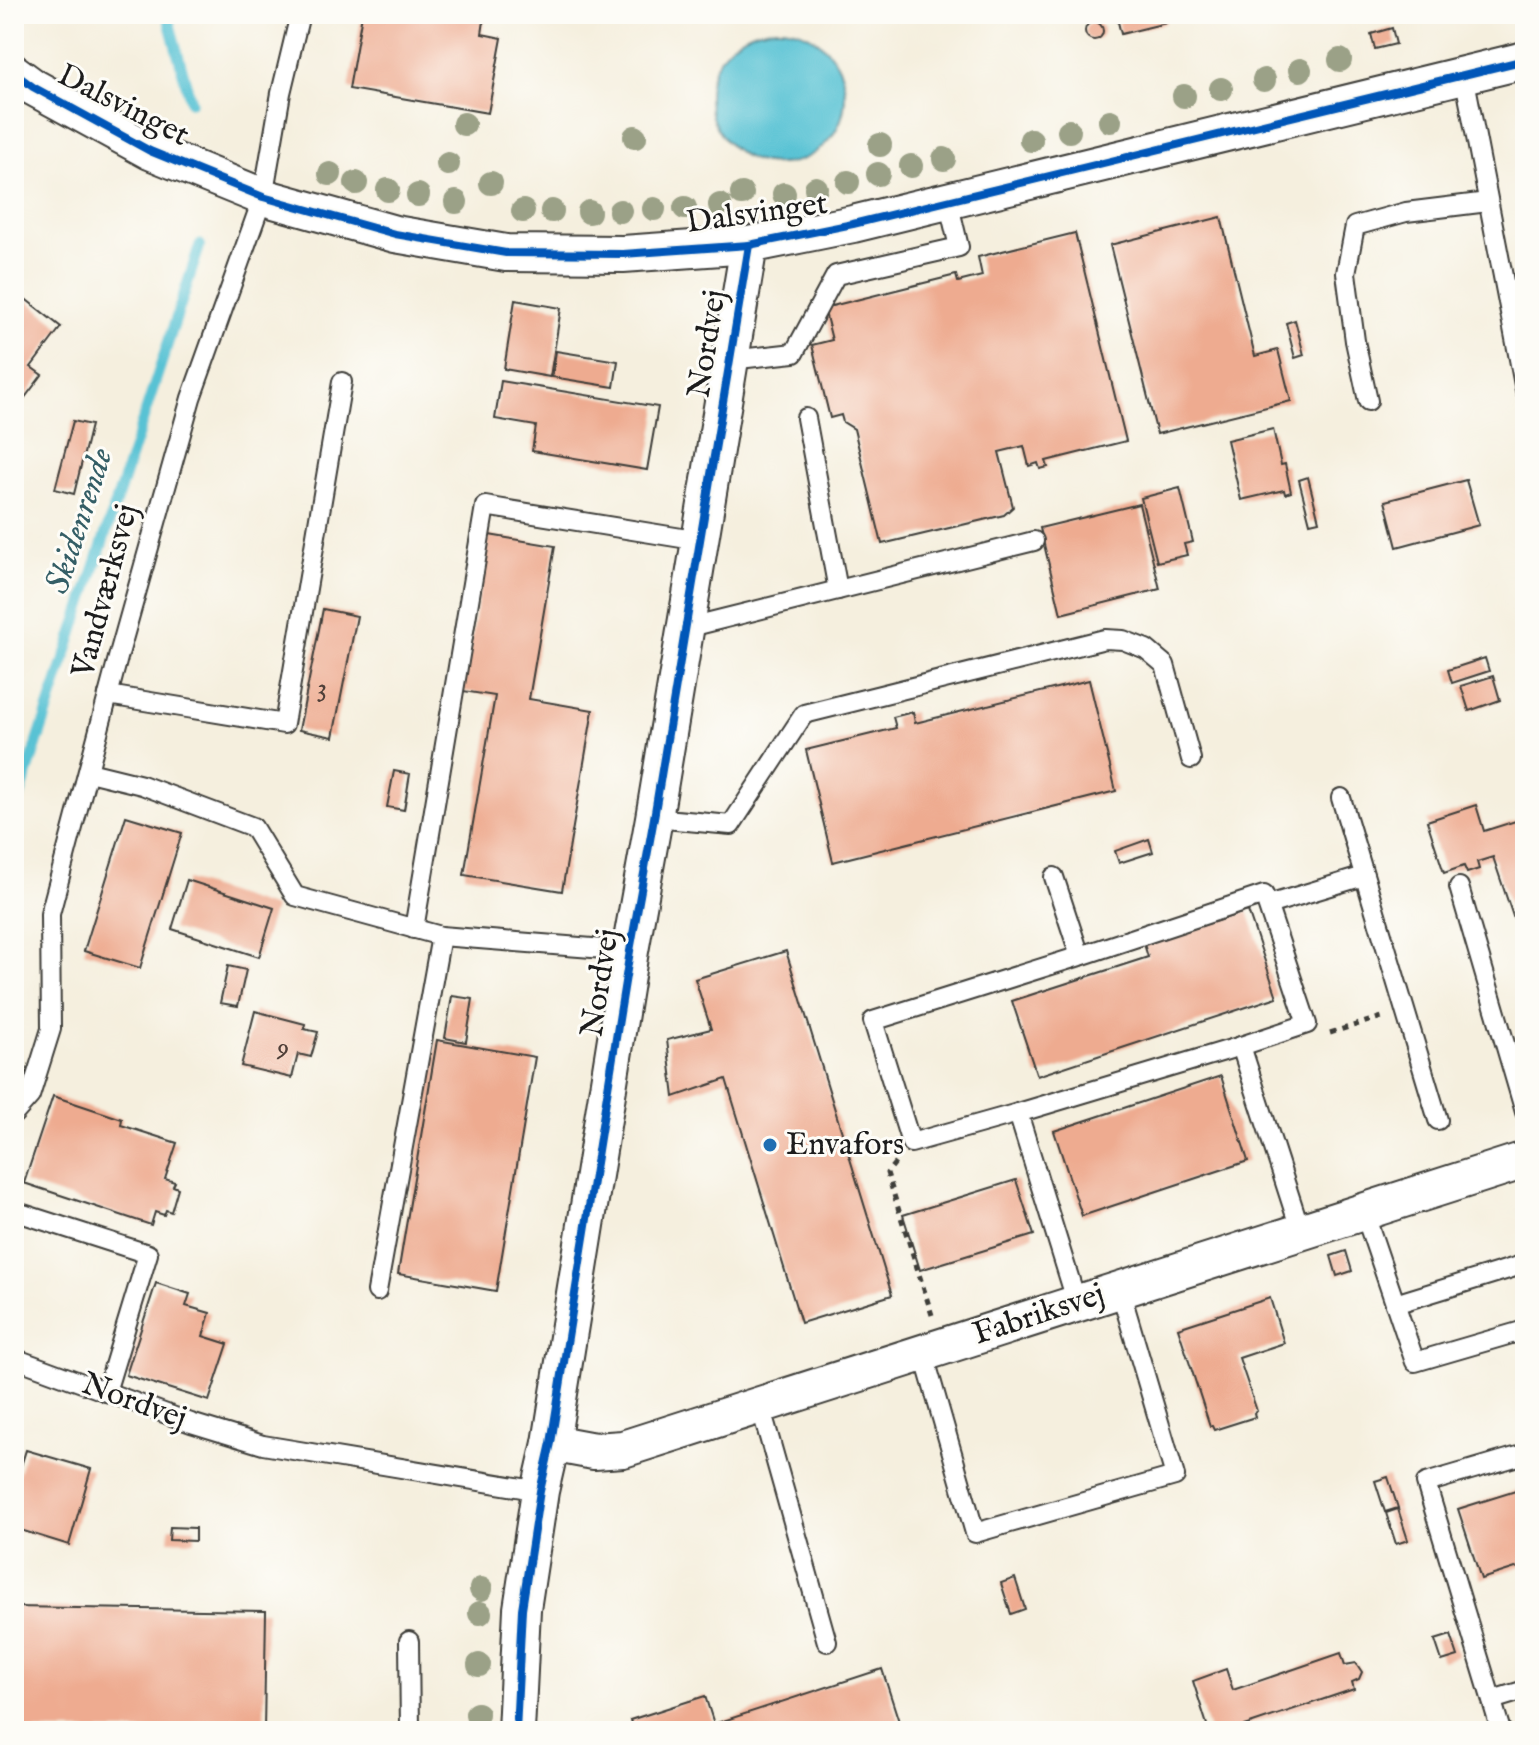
<svg xmlns="http://www.w3.org/2000/svg" width="1539" height="1745" viewBox="0 0 1539 1745" font-family="'IM FELL English',serif">
<style>
.water{fill:#58c2d4;stroke:#3a6f78;stroke-width:2}
.lines{fill:none;stroke-linecap:round;stroke-linejoin:round}
.stream{stroke:#58c2d4;stroke-width:11}
.building{fill:#eeab90}
.service-casing{stroke:#3d3c39;stroke-width:22}
.minor-casing{stroke:#3d3c39;stroke-width:40}
.path{stroke:#3d3c39;stroke-width:5;stroke-dasharray:6 6;stroke-linecap:butt}
.service{stroke:#fff;stroke-width:18}
.minor{stroke:#fff;stroke-width:36}
.cycleway-casing{stroke:#fdfcf7;stroke-width:13}
.cycleway{stroke:#0057b8;stroke-width:8}
.tree{fill:#9ba187}
.poi-dot{fill:#1f6fb2;stroke:#fdfcf7;stroke-width:3}
.labels{text-anchor:middle;dominant-baseline:central;stroke-width:6;stroke-linejoin:round;paint-order:stroke}
.number-label{font-size:28px;fill:#504039}
.street-label{font-size:32px;fill:#1c1c1c;stroke:#fdfcf7}
.poi-label{font-size:32px;fill:#1c1c1c;stroke:#fdfcf7;text-anchor:start}
.water-label{font-size:34px;font-style:italic;fill:#345e66;stroke:#fdfcf7}
</style>
<rect width="100%" height="100%" fill="#fdfcf7"/>
<filter id="ink" filterUnits="userSpaceOnUse"><feTurbulence type="fractalNoise" baseFrequency=".0125" numOctaves="2"/><feDisplacementMap in="SourceGraphic" scale="16" xChannelSelector="R" yChannelSelector="G"/><feConvolveMatrix kernelMatrix="1 2 1 2 8 2 1 2 1" color-interpolation-filters="sRGB"/></filter>
<filter id="wash" filterUnits="userSpaceOnUse"><feTurbulence type="fractalNoise" baseFrequency=".006" numOctaves="4" result="noise"/><feDisplacementMap in="SourceGraphic" scale="32" xChannelSelector="R" yChannelSelector="G"/><feGaussianBlur stdDeviation="1.8" result="paint"/><feColorMatrix in="noise" values="0 0 0 0 0 0 0 0 0 0 0 0 0 0 0 0 0 1.4 0 .05"/><feComposite in="paint" operator="in"/></filter>
<g filter="url(#wash)">
<rect width="100%" height="100%" fill="#f5efde"/>
<circle class="water" cx="777" cy="96" r="68"/>
<g class="lines">
<g class="stream">
<path d="M 167,14 L 191,102"/>
<path d="M 14,814 L 200,245"/>
</g>
</g>
<g id="blocks">
<g class="building">
<path d="M 362,14 L 373,16 L 374,14 L 485,14 L 482,34 L 502,38 L 488,113 L 349,89 Z"/>
<path d="M 1116,14 L 1164,14 L 1166,23 L 1121,34 Z"/>
<circle cx="1094" cy="31" r="9"/>
<path d="M 1392,28 L 1396,44 L 1375,49 L 1371,34 Z"/>
<path d="M 1221,217 L 1255,356 L 1278,350 L 1291,401 L 1157,434 L 1110,245 Z"/>
<path d="M 1075,233 L 1126,441 L 1046,461 L 1048,467 L 1040,469 L 1038,463 L 1029,466 L 1024,446 L 999,452 L 1013,507 L 1004,515 L 882,544 L 854,429 L 843,422 L 841,415 L 830,418 L 812,345 L 832,340 L 824,308 L 956,275 L 958,282 L 982,276 L 978,257 Z"/>
<path d="M 14,290 L 61,327 L 31,367 L 42,375 L 14,412 Z"/>
<path d="M 515,300 L 561,308 L 550,377 L 504,369 Z"/>
<path d="M 1295,320 L 1304,355 L 1295,358 L 1286,323 Z"/>
<path d="M 556,351 L 618,361 L 614,387 L 552,377 Z"/>
<path d="M 501,381 L 658,407 L 647,470 L 532,451 L 536,426 L 495,419 Z"/>
<path d="M 73,421 L 91,425 L 74,494 L 55,489 Z"/>
<path d="M 1273,429 L 1281,465 L 1285,464 L 1291,492 L 1285,494 L 1284,490 L 1241,500 L 1227,440 Z"/>
<path d="M 1308,477 L 1319,521 L 1310,523 L 1299,480 Z"/>
<path d="M 1466,480 L 1479,525 L 1397,547 L 1385,501 Z"/>
<path d="M 1180,488 L 1193,542 L 1184,544 L 1187,555 L 1157,562 L 1141,498 Z"/>
<path d="M 1139,504 L 1160,589 L 1061,614 L 1040,528 Z"/>
<path d="M 489,535 L 555,546 L 529,699 L 593,710 L 562,891 L 464,875 L 495,696 L 463,691 Z"/>
<path d="M 323,609 L 357,616 L 333,737 L 299,730 Z"/>
<path d="M 1485,658 L 1489,671 L 1452,683 L 1448,670 Z"/>
<path d="M 1493,676 L 1500,700 L 1469,711 L 1461,686 Z"/>
<path d="M 1089,680 L 1116,791 L 833,862 L 806,750 L 896,728 L 893,717 L 913,712 L 915,723 Z"/>
<path d="M 394,771 L 410,774 L 404,810 L 387,807 Z"/>
<path d="M 1476,805 L 1484,831 L 1525,818 L 1525,952 L 1493,857 L 1477,862 L 1479,869 L 1467,873 L 1464,866 L 1444,873 L 1427,821 Z"/>
<path d="M 126,816 L 182,833 L 140,968 L 84,951 Z"/>
<path d="M 1149,839 L 1153,852 L 1119,863 L 1115,851 Z"/>
<path d="M 187,880 L 274,908 L 259,957 L 172,929 Z"/>
<path d="M 1248,911 L 1277,997 L 1037,1076 L 1012,1001 L 1148,957 L 1144,944 Z"/>
<path d="M 786,951 L 892,1295 L 801,1323 L 726,1079 L 674,1097 L 667,1040 L 711,1029 L 695,979 Z"/>
<path d="M 228,966 L 246,970 L 238,1006 L 220,1003 Z"/>
<path d="M 452,996 L 473,999 L 466,1042 L 445,1038 Z"/>
<path d="M 255,1011 L 305,1024 L 304,1029 L 318,1032 L 311,1057 L 298,1054 L 292,1078 L 241,1066 Z"/>
<path d="M 437,1040 L 535,1057 L 496,1291 L 398,1274 Z"/>
<path d="M 1221,1076 L 1248,1161 L 1082,1216 L 1054,1131 Z"/>
<path d="M 53,1096 L 122,1119 L 121,1125 L 177,1143 L 165,1179 L 175,1182 L 173,1186 L 178,1188 L 171,1212 L 166,1210 L 164,1215 L 155,1212 L 151,1225 L 24,1183 Z"/>
<path d="M 1016,1180 L 1034,1235 L 920,1270 L 903,1215 Z"/>
<path d="M 1346,1251 L 1352,1271 L 1337,1276 L 1331,1256 Z"/>
<path d="M 156,1283 L 190,1294 L 186,1306 L 210,1313 L 203,1336 L 228,1344 L 209,1401 L 126,1375 Z"/>
<path d="M 1270,1298 L 1284,1343 L 1239,1358 L 1257,1411 L 1254,1413 L 1255,1417 L 1214,1430 L 1212,1426 L 1210,1426 L 1178,1328 Z"/>
<path d="M 26,1450 L 91,1469 L 69,1545 L 14,1528 L 14,1488 Z"/>
<path d="M 1388,1477 L 1398,1508 L 1385,1512 L 1375,1481 Z"/>
<path d="M 1525,1488 L 1525,1565 L 1481,1579 L 1458,1509 Z"/>
<path d="M 1398,1509 L 1408,1540 L 1396,1544 L 1386,1513 Z"/>
<path d="M 170,1527 L 195,1528 L 195,1541 L 169,1540 Z"/>
<path d="M 1015,1578 L 1025,1609 L 1011,1614 L 1001,1583 Z"/>
<path d="M 14,1607 L 266,1611 L 264,1731 L 14,1731 Z"/>
<path d="M 1451,1635 L 1458,1656 L 1442,1661 L 1435,1640 Z"/>
<path d="M 1341,1653 L 1345,1665 L 1356,1663 L 1362,1672 L 1359,1679 L 1352,1682 L 1354,1689 L 1244,1726 L 1245,1731 L 1209,1731 L 1193,1681 L 1226,1669 L 1233,1690 Z"/>
<path d="M 882,1669 L 902,1731 L 634,1731 L 630,1720 L 705,1696 L 714,1724 Z"/>
</g>
</g>
</g>
<g filter="url(#ink)">
<use href="#blocks" fill-opacity="0" stroke="#3d3c39" stroke-width="2"/>
<g class="lines">
<g class="service-casing">
<g id="service">
<path d="M 1464,75 L 1525,390"/>
<path d="M 730,360 L 794,353 L 836,275 L 959,247 L 948,201"/>
<path d="M 1368,401 L 1355,341 L 1346,273 L 1355,226 L 1406,212 L 1488,202"/>
<path d="M 806,418 L 838,590"/>
<path d="M 686,628 L 1034,541"/>
<path d="M 108,695 L 284,724 L 342,382"/>
<path d="M 89,772 L 142,785 L 253,827 L 295,896 L 441,936 L 630,951"/>
<path d="M 1341,798 L 1438,1120"/>
<path d="M 654,818 L 731,825 L 804,714 L 1105,639 L 1123,640 L 1146,649 L 1165,665 L 1191,759"/>
<path d="M 1459,887 L 1525,1112"/>
<path d="M 1268,905 L 1364,876"/>
<path d="M 414,929 L 485,506 L 700,541"/>
<path d="M 1080,956 L 1264,895 L 1307,1024 L 1241,1046"/>
<path d="M 1018,1113 L 911,1143 L 873,1021 L 1080,956 L 1054,877"/>
<path d="M 14,1114 L 30,1096 L 51,1029 L 50,914 L 119,654 L 191,398 L 263,197 L 281,93 L 300,14"/>
<path d="M 14,1211 L 148,1254 L 106,1392"/>
<path d="M 1364,1212 L 1415,1362 L 1525,1330"/>
<path d="M 377,1291 L 441,936"/>
<path d="M 1077,1303 L 1018,1113 L 1241,1046 L 1301,1232"/>
<path d="M 1395,1304 L 1525,1264"/>
<path d="M 923,1352 L 975,1533 L 1175,1476 L 1120,1290"/>
<path d="M 14,1358 L 191,1423 L 263,1445 L 540,1491"/>
<path d="M 760,1405 L 827,1642"/>
<path d="M 409,1641 L 410,1731"/>
<path d="M 1492,1700 L 1525,1690"/>
<path d="M 1501,1731 L 1426,1483 L 1525,1454"/>
</g>
</g>
<g class="minor-casing">
<g id="minor">
<path d="M 14,73 L 33,87 L 150,151 L 263,197 L 395,234 L 506,253 L 623,254 L 749,245 L 853,224 L 1525,60"/>
<path d="M 551,1443 L 594,1451 L 623,1449 L 1525,1160"/>
<path d="M 516,1731 L 522,1609 L 540,1491 L 551,1443 L 630,951 L 654,818 L 749,245"/>
</g>
</g>
<g class="path">
<path d="M 1330,1033 L 1382,1017"/>
<path d="M 895,1163 L 887,1173 L 932,1315"/>
</g>
<use href="#service" class="service"/>
<use href="#minor" class="minor"/>
<g class="cycleway-casing">
<g id="cycleway">
<path d="M 14,73 L 33,87 L 150,151 L 263,197 L 395,234 L 506,253 L 623,254 L 749,245 L 853,224 L 1525,60"/>
<path d="M 516,1731 L 522,1609 L 540,1491 L 551,1443 L 630,951 L 654,818 L 749,245"/>
</g>
</g>
<use href="#cycleway" class="cycleway"/>
</g>
<g class="tree">
<circle cx="1340" cy="60" r="12"/>
<circle cx="1300" cy="70" r="12"/>
<circle cx="1264" cy="80" r="12"/>
<circle cx="1221" cy="89" r="12"/>
<circle cx="1184" cy="96" r="12"/>
<circle cx="1110" cy="121" r="12"/>
<circle cx="464" cy="124" r="12"/>
<circle cx="1069" cy="131" r="12"/>
<circle cx="635" cy="137" r="12"/>
<circle cx="1031" cy="140" r="12"/>
<circle cx="880" cy="145" r="12"/>
<circle cx="944" cy="159" r="12"/>
<circle cx="448" cy="164" r="12"/>
<circle cx="911" cy="166" r="12"/>
<circle cx="330" cy="174" r="12"/>
<circle cx="878" cy="174" r="12"/>
<circle cx="848" cy="182" r="12"/>
<circle cx="356" cy="183" r="12"/>
<circle cx="491" cy="183" r="12"/>
<circle cx="816" cy="188" r="12"/>
<circle cx="388" cy="190" r="12"/>
<circle cx="742" cy="194" r="12"/>
<circle cx="784" cy="194" r="12"/>
<circle cx="418" cy="195" r="12"/>
<circle cx="456" cy="202" r="12"/>
<circle cx="720" cy="205" r="12"/>
<circle cx="685" cy="208" r="12"/>
<circle cx="654" cy="209" r="12"/>
<circle cx="523" cy="211" r="12"/>
<circle cx="552" cy="211" r="12"/>
<circle cx="620" cy="211" r="12"/>
<circle cx="589" cy="212" r="12"/>
<circle cx="481" cy="1589" r="12"/>
<circle cx="480" cy="1613" r="12"/>
<circle cx="479" cy="1665" r="12"/>
<circle cx="477" cy="1714" r="12"/>
</g>
</g>
<circle class="poi-dot" cx="770" cy="1145" r="8"/>
<g class="labels">
<g class="number-label">
<text x="322" y="688">3</text>
<text x="283" y="1048">9</text>
</g>
<g class="street-label">
<text transform="translate(123 106) rotate(27)">Dalsvinget</text>
<text transform="translate(757 214) rotate(-8)">Dalsvinget</text>
<text transform="translate(708 344) rotate(-81)">Nordvej</text>
<text transform="translate(106 591) rotate(-75)">Vandværksvej</text>
<text transform="translate(601 983) rotate(-81)">Nordvej</text>
<text transform="translate(1039 1315) rotate(-18)">Fabriksvej</text>
<text transform="translate(134 1402) rotate(20)">Nordvej</text>
</g>
<g class="poi-label">
<text x="786" y="1145">Envafors</text>
</g>
<g class="water-label">
<text transform="translate(80 521) rotate(-72)">Skidenrende</text>
</g>
</g>
<rect width="1539" height="1745" fill="none" stroke="#fdfcf7" stroke-width="48"/>
</svg>
